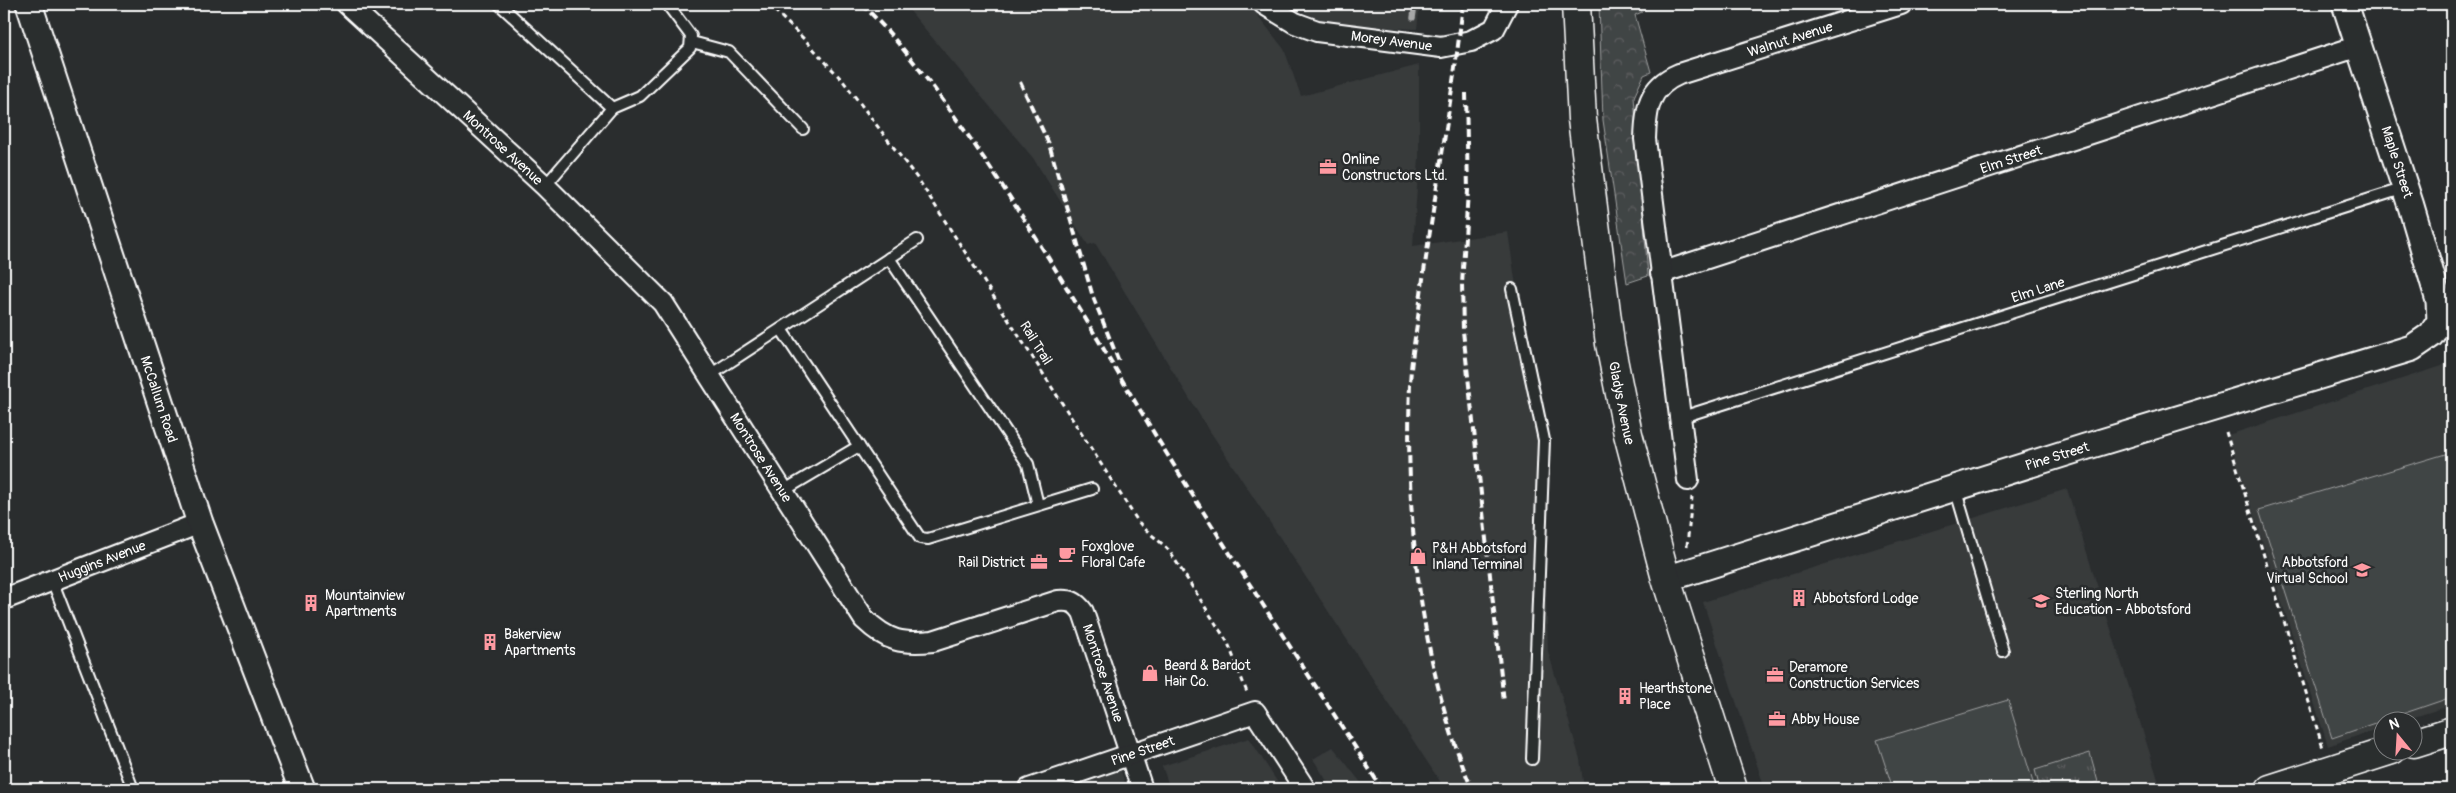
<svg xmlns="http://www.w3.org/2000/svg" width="2456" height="793" viewBox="0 0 2456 793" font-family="Pangolin,sans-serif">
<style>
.built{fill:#373a3b}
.grass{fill:url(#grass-tufts);stroke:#a0a2a2}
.forest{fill:url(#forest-crowns);stroke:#a0a2a2}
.garden{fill:#414445;stroke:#a0a2a2}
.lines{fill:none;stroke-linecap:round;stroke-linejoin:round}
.stream{stroke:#a6a7a7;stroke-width:5.5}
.service-casing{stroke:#fff;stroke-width:14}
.minor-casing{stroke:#fff;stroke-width:24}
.tertiary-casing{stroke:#fff;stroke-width:29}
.secondary-casing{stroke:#fff;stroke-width:31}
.path{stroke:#fff;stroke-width:3;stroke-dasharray:5 4;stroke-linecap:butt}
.service{stroke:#2a2d2e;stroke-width:10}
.minor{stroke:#2a2d2e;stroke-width:20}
.tertiary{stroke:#2a2d2e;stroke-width:25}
.secondary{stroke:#2a2d2e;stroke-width:28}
.rail{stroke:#fff;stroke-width:4;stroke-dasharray:8 4;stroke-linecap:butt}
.labels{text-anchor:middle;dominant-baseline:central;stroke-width:5;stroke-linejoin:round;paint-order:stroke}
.street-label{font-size:14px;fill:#fff;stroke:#2a2d2e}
.poi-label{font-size:14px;fill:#fff;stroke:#2a2d2e;text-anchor:start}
</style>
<defs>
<pattern id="grass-tufts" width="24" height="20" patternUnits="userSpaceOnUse" patternTransform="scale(1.25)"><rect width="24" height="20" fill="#414445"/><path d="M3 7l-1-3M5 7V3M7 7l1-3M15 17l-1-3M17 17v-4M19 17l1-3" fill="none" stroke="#5e6061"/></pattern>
<pattern id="forest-crowns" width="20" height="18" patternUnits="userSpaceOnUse" patternTransform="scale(1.25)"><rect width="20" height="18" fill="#414445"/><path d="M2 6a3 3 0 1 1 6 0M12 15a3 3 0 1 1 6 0" fill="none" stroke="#5e6061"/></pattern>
</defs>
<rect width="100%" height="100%" fill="#2a2d2e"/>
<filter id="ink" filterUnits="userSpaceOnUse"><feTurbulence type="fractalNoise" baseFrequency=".02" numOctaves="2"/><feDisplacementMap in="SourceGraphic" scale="10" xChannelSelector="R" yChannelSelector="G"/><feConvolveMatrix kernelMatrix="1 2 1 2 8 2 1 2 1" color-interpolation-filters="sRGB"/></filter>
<g filter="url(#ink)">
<g class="built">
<path d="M 904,4 L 1245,4 L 1255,12 L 1284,49 L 1301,96 L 1419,65 L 1419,158 L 1413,246 L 1508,232 L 1542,460 L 1548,651 L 1580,759 L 1584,789 L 1445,789 L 1200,416 L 1095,243 L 1088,245 L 1033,158 Z"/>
<path d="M 1288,4 L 1420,4 L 1417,29 L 1344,26 L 1321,20 Z"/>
<path d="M 2452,355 L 2452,705 L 2405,720 L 2384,720 L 2383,727 L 2328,746 L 2228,435 L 2442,366 Z"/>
<path d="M 2067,489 L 2161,789 L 1765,789 L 1703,602 Z"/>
<path d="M 1249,738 L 1282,789 L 1170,789 L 1162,766 Z"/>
<path d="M 1333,747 L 1366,789 L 1332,789 L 1313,759 Z"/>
<path d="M 1118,762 L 1127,789 L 1040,789 Z"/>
</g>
<path class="grass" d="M 2090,753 L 2098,782 L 2074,789 L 2040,789 L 2035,770 Z"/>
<path class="forest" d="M 1599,4 L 1641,4 L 1642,12 L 1635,15 L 1651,72 L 1644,75 L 1634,97 L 1648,276 L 1627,283 L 1603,120 Z"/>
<g class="garden">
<path d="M 2452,452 L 2452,697 L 2332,738 L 2259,510 Z"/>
<path d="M 2008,700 L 2035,789 L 1893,789 L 1877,740 Z"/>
</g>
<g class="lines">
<path class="stream" d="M 1413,18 L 1415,4"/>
<g class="service-casing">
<g id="service">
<path d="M 499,4 L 612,108"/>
<path d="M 692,42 L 729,52 L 803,129"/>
<path d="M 545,186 L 612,108 L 640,96 L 690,48 L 691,36 L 667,4"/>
<path d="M 889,258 L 1028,464 L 1038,505"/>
<path d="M 1512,289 L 1544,440 L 1532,759"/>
<path d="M 781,329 L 920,538 L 928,539 L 1092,489"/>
<path d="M 710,375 L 917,240"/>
<path d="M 1679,418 L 2405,188"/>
<path d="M 1955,488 L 2003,651"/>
<path d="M 783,491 L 859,446"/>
<path d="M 52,580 L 133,789"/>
</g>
</g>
<g class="minor-casing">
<g id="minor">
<path id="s1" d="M 347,4 L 545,186 L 663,303 L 864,619 C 888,642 902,644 933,641 L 1058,601 C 1071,600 1076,602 1083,612 L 1142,789"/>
<path id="s2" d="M 1264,4 L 1295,23 L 1317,31 L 1441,47 L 1471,41 L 1494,29 L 1507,4"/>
<path id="s3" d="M 1661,273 L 2359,46"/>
<path id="s4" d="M 1688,480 L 1645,139 C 1646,109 1648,87 1679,74 L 1901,4"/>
<path id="s5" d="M 4,599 L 200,523"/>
<path id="s6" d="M 1029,789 L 1255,712 L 1305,789"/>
</g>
</g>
<g class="tertiary-casing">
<g id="tertiary">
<path id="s7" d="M 29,4 L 200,523 L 302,789"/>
<path id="s8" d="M 1666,579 L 2085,447 L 2412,348 L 2431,335 L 2440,321 L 2439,301 L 2411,206 L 2345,4"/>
</g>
</g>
<g class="secondary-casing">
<g id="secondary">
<path id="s9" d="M 1576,4 L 1582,119 L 1610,344 L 1628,434 L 1666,579 L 1733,789"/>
<path d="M 2414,743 L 2452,731"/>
<path d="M 2270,789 L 2392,750"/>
</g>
</g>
<g class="path">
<path d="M 768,4 L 807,42 L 843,81 L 920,182 L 1137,520 C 1147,533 1160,540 1170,552 L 1228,643 L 1248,695"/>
<path d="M 2226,432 L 2323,748"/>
<path d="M 1687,546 L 1692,497"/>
</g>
<use href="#service" class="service"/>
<use href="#minor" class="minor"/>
<use href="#tertiary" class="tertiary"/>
<use href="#secondary" class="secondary"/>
<g class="rail">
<path d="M 862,4 C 904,46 940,95 974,144 C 1040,239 1097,339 1157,438 C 1230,556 1307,672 1382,789"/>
<path d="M 1463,4 C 1452,103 1433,202 1420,301 C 1417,329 1411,357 1410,385 C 1405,516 1420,667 1472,789"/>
<path d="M 1020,82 L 1049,144 L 1093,297 L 1120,364"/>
<path d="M 1466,93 L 1468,191 L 1462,284 L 1463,331 L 1504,702"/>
</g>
</g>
</g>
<defs>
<g id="office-bare" transform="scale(1.35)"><path d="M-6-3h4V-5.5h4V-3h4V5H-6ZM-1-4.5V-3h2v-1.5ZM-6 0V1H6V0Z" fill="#ff9aa2" stroke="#2a2d2e" stroke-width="2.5" paint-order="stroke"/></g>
<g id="cafe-bare" transform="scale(1.35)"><path d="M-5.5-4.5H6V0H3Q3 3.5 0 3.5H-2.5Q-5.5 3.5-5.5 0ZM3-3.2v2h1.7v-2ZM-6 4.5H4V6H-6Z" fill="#ff9aa2" stroke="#2a2d2e" stroke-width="2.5" paint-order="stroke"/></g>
<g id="shop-bare" transform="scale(1.35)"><path d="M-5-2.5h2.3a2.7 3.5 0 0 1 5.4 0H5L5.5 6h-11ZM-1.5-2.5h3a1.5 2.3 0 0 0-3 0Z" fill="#ff9aa2" stroke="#2a2d2e" stroke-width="2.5" paint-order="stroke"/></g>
<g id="school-bare" transform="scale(1.35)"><path d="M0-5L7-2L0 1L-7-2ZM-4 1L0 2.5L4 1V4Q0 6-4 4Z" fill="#ff9aa2" stroke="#2a2d2e" stroke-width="2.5" paint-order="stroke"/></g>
<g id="building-bare" transform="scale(1.35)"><path d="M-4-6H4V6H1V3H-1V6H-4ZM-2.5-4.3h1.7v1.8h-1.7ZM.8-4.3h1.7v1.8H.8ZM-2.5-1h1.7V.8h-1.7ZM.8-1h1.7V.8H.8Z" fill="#ff9aa2" stroke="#2a2d2e" stroke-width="2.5" paint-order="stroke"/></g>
</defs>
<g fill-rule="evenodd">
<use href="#office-bare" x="1328" y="167"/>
<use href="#cafe-bare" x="1067" y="554"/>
<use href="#shop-bare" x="1418" y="556"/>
<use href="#office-bare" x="1039" y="562"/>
<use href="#school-bare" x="2362" y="570"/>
<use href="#building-bare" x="1799" y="598"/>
<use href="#school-bare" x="2041" y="601"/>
<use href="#building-bare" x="311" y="603"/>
<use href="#building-bare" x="490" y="642"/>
<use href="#shop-bare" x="1150" y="673"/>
<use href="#office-bare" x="1775" y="675"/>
<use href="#building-bare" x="1625" y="696"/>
<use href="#office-bare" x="1777" y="719"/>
</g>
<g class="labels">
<g class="street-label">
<text stroke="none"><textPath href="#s4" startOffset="539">Walnut Avenue</textPath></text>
<text stroke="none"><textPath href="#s2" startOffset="135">Morey Avenue</textPath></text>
<text stroke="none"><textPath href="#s1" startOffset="212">Montrose Avenue</textPath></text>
<text stroke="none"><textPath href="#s3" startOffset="368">Elm Street</textPath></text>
<text transform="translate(2397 162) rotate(72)">Maple Street</text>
<text transform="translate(2038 290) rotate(-18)">Elm Lane</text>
<text transform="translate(1036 343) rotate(58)">Rail Trail</text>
<text stroke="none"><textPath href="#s7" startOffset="416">McCallum Road</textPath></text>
<text stroke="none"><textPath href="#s9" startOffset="402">Gladys Avenue</textPath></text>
<text stroke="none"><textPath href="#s1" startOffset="618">Montrose Avenue</textPath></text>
<text stroke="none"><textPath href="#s8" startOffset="410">Pine Street</textPath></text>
<text stroke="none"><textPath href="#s5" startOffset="105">Huggins Avenue</textPath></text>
<text stroke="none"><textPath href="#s1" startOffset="1110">Montrose Avenue</textPath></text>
<text stroke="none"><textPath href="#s6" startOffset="120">Pine Street</textPath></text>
</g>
<g class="poi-label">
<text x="1342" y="159">Online<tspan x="1342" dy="16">Constructors Ltd.</tspan></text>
<text x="1081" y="546">Foxglove<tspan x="1081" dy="16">Floral Cafe</tspan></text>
<text x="1432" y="548">P&amp;H Abbotsford<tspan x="1432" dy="16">Inland Terminal</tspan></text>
<text x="1025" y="562" text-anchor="end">Rail District</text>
<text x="2348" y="562" text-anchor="end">Abbotsford<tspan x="2348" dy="16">Virtual School</tspan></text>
<text x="2055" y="593">Sterling North<tspan x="2055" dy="16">Education - Abbotsford</tspan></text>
<text x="325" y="595">Mountainview<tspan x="325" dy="16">Apartments</tspan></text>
<text x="1813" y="598">Abbotsford Lodge</text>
<text x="504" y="634">Bakerview<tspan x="504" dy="16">Apartments</tspan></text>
<text x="1164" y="665">Beard &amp; Bardot<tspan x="1164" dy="16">Hair Co.</tspan></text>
<text x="1789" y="667">Deramore<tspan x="1789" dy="16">Construction Services</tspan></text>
<text x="1639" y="688">Hearthstone<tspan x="1639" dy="16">Place</tspan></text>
<text x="1791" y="719">Abby House</text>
</g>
</g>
<rect width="2456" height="793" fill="none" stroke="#2a2d2e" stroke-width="20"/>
<rect x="10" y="10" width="2436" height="773" fill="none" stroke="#fff" stroke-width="2" filter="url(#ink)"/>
<g transform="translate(2398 736) rotate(342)"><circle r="24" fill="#2a2d2e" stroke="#7f8182"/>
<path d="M0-4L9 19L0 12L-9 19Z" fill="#ff9aa2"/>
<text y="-8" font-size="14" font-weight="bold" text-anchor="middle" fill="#ffffff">N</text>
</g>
</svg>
